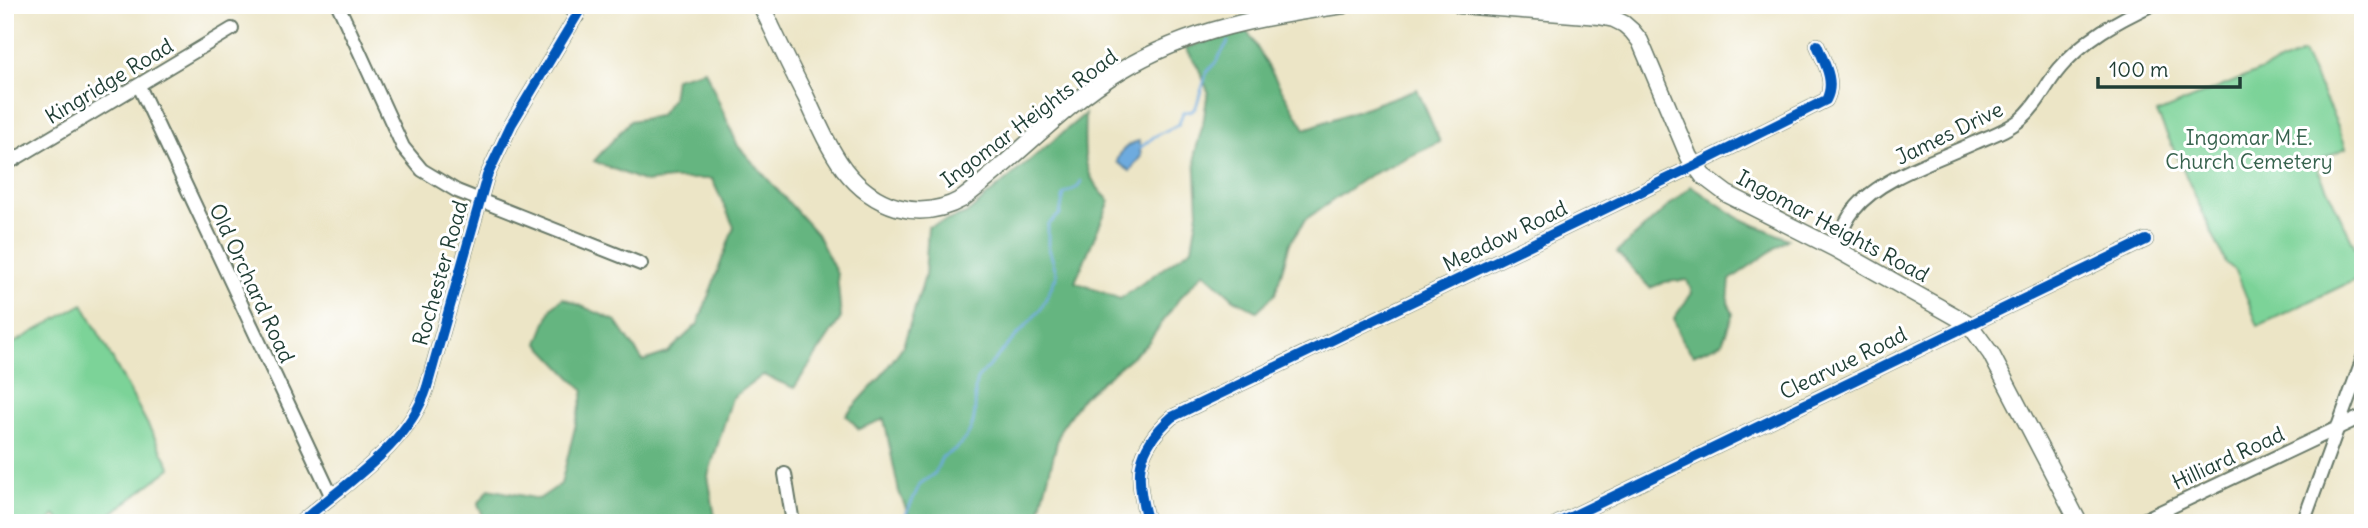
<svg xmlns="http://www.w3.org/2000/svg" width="2368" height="528" viewBox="0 0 2368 528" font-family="Delius,sans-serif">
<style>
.green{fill:#7cd398;stroke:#4e8866;stroke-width:2}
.forest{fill:#65b580;stroke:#42795a;stroke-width:2}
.water{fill:#6eabdf;stroke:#46748a;stroke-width:2}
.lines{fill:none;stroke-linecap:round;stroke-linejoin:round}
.stream{stroke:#6eabdf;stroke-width:2.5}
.minor-casing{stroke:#677867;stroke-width:16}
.major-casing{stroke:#677867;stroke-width:19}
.minor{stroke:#fff;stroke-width:12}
.major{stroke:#fff;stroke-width:16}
.cycleway-casing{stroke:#fff;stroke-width:15}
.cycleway{stroke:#0057b8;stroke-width:10}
.labels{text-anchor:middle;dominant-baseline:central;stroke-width:6;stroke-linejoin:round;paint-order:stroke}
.street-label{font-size:21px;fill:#1f3d34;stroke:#fff}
.park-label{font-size:21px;fill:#36624d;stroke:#fff}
</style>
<rect width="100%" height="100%" fill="#fff"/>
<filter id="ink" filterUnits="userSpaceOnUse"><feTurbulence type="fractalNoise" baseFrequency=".0143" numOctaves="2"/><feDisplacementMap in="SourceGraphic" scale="14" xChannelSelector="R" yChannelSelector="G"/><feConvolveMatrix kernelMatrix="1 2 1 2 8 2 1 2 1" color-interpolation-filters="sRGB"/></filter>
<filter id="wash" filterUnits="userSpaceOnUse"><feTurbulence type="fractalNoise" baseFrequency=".00686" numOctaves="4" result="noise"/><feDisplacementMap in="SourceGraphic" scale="28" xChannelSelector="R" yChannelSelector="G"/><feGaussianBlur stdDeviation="1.57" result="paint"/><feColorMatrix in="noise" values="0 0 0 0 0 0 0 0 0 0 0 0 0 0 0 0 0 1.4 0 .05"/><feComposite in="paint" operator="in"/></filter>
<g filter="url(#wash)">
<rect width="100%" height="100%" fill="#ece5c6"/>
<g class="green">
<path d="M 2303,53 L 2339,128 L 2346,148 L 2319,160 L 2316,166 L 2355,247 L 2363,259 L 2363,276 L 2258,326 L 2236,271 L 2226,263 L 2157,113 Z"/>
<path d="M 83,304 L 171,468 L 99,523 L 62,523 L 55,515 L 47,523 L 5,523 L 5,348 Z"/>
</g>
<g class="forest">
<path d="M 1248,32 L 1305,129 L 1417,89 L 1440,142 L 1368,176 L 1306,219 L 1290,243 L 1275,294 L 1257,311 L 1234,299 L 1204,272 L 1179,299 L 1147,344 L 1083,397 L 1060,430 L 1038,518 L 1034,523 L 912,523 L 899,492 L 884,419 L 859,429 L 846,415 L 879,379 L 903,346 L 925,276 L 928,227 L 966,214 L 1085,114 C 1084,150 1080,175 1110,201 L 1075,282 L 1120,299 L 1192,248 L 1198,212 L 1195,153 L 1203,124 L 1208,91 L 1198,67 L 1186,48 L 1216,38 Z"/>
<path d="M 705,70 L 738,146 L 817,234 L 837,274 L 841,318 L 794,388 L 763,375 L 732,398 L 708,476 L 716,523 L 486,523 L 478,504 L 489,489 L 539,499 L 561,484 L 584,391 L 538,343 L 552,307 L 563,298 L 616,321 L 643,361 L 667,353 L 698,324 L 734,227 L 712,179 L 671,179 L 645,182 L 594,161 L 630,121 L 659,116 L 672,99 L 675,78 Z"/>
<path d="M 1691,186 L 1739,218 L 1788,239 L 1730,280 L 1728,302 L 1733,314 L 1722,343 L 1693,355 L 1681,339 L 1674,318 L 1692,293 L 1687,280 L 1665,282 L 1650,288 L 1617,252 Z"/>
</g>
<path class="water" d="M 1139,141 L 1141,156 L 1130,171 L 1117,162 C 1120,150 1127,144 1139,141 Z"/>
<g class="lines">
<g class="stream">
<path d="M 1240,9 L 1243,5"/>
<path d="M 1140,148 L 1155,136 L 1179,124 L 1183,112 L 1192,111 L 1196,107 L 1207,72 L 1216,62 L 1228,42"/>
<path d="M 902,523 L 920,484 L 935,473 L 942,457 C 962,448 975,430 975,408 C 976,397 973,389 977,379 L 1041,309 L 1057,275 L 1048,245 L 1048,225 L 1060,214 L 1064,194 L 1078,187 L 1081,181"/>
</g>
</g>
</g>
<g filter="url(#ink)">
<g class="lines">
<g class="minor-casing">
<g id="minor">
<path d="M 338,5 L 403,147 L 422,170 L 457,191 L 641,264"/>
<path d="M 567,5 L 577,16"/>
<path d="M 139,86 L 331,495"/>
<path d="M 5,165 L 232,29"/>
<path d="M 1834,248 C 1840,235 1845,221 1854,210 C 1879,178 1937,160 1974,143 C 1990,136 2008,130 2021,119 C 2038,105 2046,84 2060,68 C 2085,38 2117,21 2151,5"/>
<path d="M 785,474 L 793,523"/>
<path d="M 300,523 C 344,484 409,445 427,387 L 487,176 L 511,125 L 583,5"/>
<path d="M 1148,523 C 1134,476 1135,450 1172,417 L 1694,166 L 1826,100 C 1836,82 1824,62 1817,45"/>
<path d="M 1558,523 L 2146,240"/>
<path d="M 2137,523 L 2363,416"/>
<path d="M 2303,523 L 2363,358"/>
</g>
</g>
<g class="major-casing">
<g id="major">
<path d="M 761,5 C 776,36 790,67 806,97 C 817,121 828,147 844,169 C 873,207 918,223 962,199 C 1015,159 1063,105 1120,71 C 1189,29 1265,16 1344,5"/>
<path d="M 1460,5 L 1599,16 L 1614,19 L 1624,24 L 1632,31 L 1640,41 L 1689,157 L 1703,176 L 1727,194 L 1834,248 L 1969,324 L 1991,354 L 2079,523"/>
</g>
</g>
<use href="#minor" class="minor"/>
<use href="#major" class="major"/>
<g class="cycleway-casing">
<g id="cycleway">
<path d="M 300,523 C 344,484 409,445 427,387 L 487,176 L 511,125 L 583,5"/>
<path d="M 1148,523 C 1134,476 1135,450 1172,417 L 1694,166 L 1826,100 C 1836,82 1824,62 1817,45"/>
<path d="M 1558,523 L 2146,240"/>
</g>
</g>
<use href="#cycleway" class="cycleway"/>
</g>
</g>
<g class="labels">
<g class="street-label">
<text transform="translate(109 81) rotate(-31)">Kingridge Road</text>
<text transform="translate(1029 118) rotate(-37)">Ingomar Heights Road</text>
<text transform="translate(1949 133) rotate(-26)">James Drive</text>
<text transform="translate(1833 226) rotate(28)">Ingomar Heights Road</text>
<text transform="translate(1505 236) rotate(-26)">Meadow Road</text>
<text transform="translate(440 273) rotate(-74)">Rochester Road</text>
<text transform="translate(252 283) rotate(65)">Old Orchard Road</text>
<text transform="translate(1843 363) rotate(-26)">Clearvue Road</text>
<text transform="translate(2228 458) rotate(-25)">Hilliard Road</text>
</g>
<g class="park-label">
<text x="2249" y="137">Ingomar M.E.<tspan x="2249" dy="24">Church Cemetery</tspan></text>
</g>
</g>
<rect width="2368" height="528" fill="none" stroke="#fff" stroke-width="28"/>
<path d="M2098 77v10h142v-10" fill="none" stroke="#1f3d34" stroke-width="3.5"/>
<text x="2109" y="77" font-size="21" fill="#1f3d34" stroke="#ffffff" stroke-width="5" paint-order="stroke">100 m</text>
</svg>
